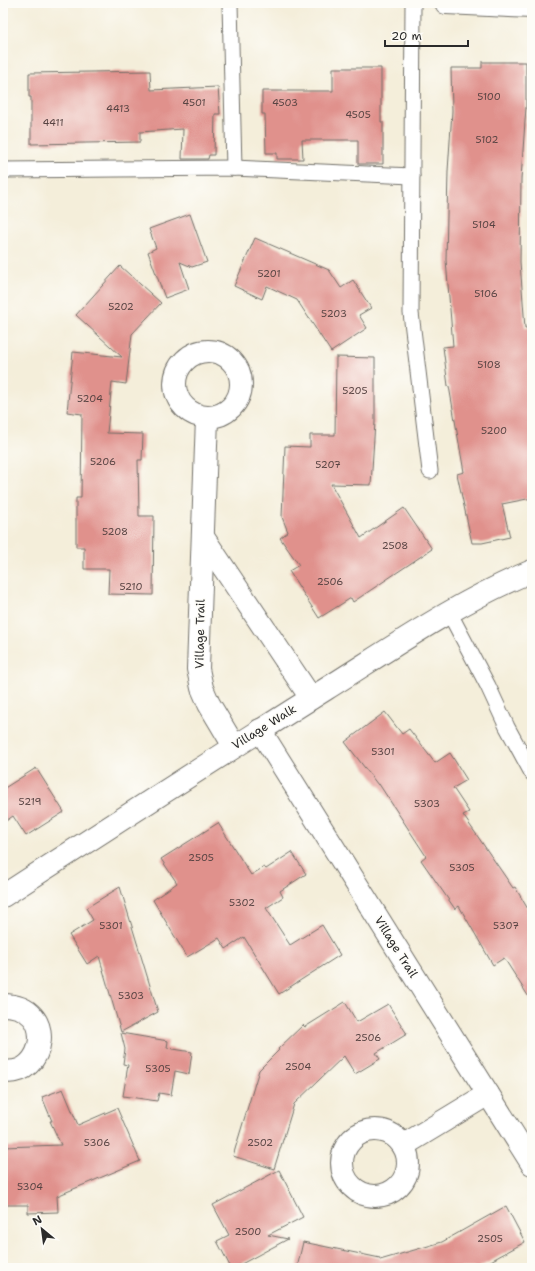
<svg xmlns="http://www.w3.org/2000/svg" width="535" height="1271" viewBox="0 0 535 1271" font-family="'Shantell Sans',sans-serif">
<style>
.building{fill:#e0918c}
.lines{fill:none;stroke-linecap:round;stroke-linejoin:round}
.service-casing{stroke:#716f68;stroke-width:17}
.minor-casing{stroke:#716f68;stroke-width:24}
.tertiary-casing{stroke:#716f68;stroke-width:24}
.service{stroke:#fff;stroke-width:15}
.minor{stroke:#fff;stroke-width:22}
.tertiary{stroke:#fff;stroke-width:22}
.labels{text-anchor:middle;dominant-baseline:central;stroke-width:3;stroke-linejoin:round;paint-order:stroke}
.number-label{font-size:10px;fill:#584443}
.street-label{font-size:12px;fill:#2b2b2b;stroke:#fdfcf7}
</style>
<rect width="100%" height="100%" fill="#fdfcf7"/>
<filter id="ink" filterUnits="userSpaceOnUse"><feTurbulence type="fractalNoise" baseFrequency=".025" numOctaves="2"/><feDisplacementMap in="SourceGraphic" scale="8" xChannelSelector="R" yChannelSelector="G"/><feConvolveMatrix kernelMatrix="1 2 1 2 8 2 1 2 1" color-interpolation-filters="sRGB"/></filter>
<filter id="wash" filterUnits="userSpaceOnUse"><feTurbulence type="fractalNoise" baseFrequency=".012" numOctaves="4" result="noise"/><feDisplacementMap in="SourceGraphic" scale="16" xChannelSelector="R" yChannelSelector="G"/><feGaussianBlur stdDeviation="0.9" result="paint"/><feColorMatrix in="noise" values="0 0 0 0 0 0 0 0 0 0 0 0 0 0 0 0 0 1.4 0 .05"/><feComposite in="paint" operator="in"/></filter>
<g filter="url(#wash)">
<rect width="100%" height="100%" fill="#f4eeda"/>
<g id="blocks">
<g class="building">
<path d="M 482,62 L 526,62 L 526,107 L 521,179 L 520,262 L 525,328 L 532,327 L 532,498 L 502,504 L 510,537 L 482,543 L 472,543 L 457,474 L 464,472 L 449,386 L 448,386 L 443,347 L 453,346 L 446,260 L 448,171 L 452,111 L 451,68 L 482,68 Z"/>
<path d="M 333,68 L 381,68 L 381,122 L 383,122 L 383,164 L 358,164 L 358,140 L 302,140 L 303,159 L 277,159 L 277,153 L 266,153 L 265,114 L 262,114 L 262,91 L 333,91 Z"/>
<path d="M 150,71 L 151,90 L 218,87 L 220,114 L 215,114 L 214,155 L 209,155 L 208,159 L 182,159 L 183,129 L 140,132 L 140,142 L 31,144 L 31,97 L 29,97 L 29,73 Z"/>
<path d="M 190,214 L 207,262 L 192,267 L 180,262 L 189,289 L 165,298 L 148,252 L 156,248 L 149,229 Z"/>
<path d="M 255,238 L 329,270 L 341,288 L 353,280 L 371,308 L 359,315 L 367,328 L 331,352 L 297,300 L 267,286 L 262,299 L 234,286 Z"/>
<path d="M 120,266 L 161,303 L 132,334 L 126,384 L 112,382 L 107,433 L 143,434 L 142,460 L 138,460 L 139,516 L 154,516 L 153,595 L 108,594 L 109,569 L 84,569 L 84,547 L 76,547 L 76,498 L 81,498 L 82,414 L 67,412 L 73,352 L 122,357 L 76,315 Z"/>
<path d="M 336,357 L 375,358 L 375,422 L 371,485 L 331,484 L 361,538 L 404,508 L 432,549 L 353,602 L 351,598 L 319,618 L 289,571 L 299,565 L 280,538 L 288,532 L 282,517 L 285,446 L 310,447 L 310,435 L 335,435 Z"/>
<path d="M 385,712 L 402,734 L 409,729 L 435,763 L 450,753 L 467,780 L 453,788 L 469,812 L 463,815 L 513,888 L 515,887 L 532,916 L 532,1002 L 504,958 L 493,965 L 459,906 L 455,909 L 421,860 L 426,856 L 379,784 L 378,785 L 345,742 Z"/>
<path d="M 36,768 L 64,812 L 26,836 L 13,816 L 3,823 L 3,789 Z"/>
<path d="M 218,823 L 251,875 L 264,867 L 266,869 L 292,852 L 306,874 L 280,891 L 283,897 L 266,908 L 290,945 L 322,925 L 340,955 L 279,994 L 244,937 L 226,949 L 219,938 L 187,957 L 153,900 L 177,883 L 161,859 Z"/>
<path d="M 120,887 L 158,1012 L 121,1032 L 99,956 L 87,964 L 69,935 L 93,920 L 86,908 Z"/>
<path d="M 345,1002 L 357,1022 L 388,1004 L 407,1034 L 376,1053 L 380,1059 L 355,1074 L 344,1056 L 294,1104 L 274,1169 L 233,1156 L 259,1070 L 279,1050 L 278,1049 L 303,1025 L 305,1027 Z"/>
<path d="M 121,1033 L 168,1041 L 167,1048 L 192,1052 L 189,1074 L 175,1071 L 171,1095 L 159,1093 L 157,1101 L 123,1096 L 128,1065 L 123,1064 L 125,1049 Z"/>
<path d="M 63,1089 L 78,1125 L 117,1108 L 140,1161 L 57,1196 L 58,1212 L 28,1213 L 28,1205 L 3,1205 L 3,1147 L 61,1145 L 50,1121 L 52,1121 L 42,1097 Z"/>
<path d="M 279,1170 L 303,1217 L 268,1235 L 288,1239 L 234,1268 L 231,1268 L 217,1241 L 229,1235 L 213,1205 Z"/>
<path d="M 506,1206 L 525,1242 L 478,1268 L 297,1268 L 303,1242 L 380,1258 L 380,1260 L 442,1242 Z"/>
</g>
</g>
</g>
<g filter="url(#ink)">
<use href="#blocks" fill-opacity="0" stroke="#716f68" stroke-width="1"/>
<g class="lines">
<g class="service-casing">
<g id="service">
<path d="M 230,3 L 234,168"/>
<path d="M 413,3 L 411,313 L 430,471"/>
<path d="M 3,170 L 234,168 L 412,176"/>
<path d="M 449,612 L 488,686 L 507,727 L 532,773"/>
</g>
</g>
<g class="minor-casing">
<g id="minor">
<circle cx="208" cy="384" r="33"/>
<path d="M 207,418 L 198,669 L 202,688 L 209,704 L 234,746"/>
<path d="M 203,537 L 311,698"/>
<path d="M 260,730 L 532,1164"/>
<path d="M 3,896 C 111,826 218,757 326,689 C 393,647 459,601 532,571"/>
<path d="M 3,1005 C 59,1005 45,1079 3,1071"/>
<circle cx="375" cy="1163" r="33"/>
<path d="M 404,1145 L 488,1094"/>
</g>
</g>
<g class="tertiary-casing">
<path id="tertiary" d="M 446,3 L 532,7"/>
</g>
<use href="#service" class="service"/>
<use href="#minor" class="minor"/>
<use href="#tertiary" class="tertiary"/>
</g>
</g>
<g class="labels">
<g class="number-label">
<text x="489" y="96">5100</text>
<text x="194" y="102">4501</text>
<text x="285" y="102">4503</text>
<text x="118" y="108">4413</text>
<text x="358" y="114">4505</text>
<text x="53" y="122">4411</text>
<text x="487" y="139">5102</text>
<text x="484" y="224">5104</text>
<text x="269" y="273">5201</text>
<text x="486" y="293">5106</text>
<text x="121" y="306">5202</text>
<text x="334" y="313">5203</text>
<text x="489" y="364">5108</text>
<text x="355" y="390">5205</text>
<text x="90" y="398">5204</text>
<text x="494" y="430">5200</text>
<text x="103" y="461">5206</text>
<text x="328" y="464">5207</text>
<text x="115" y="531">5208</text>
<text x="395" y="545">2508</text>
<text x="330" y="581">2506</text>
<text x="131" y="586">5210</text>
<text x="383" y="751">5301</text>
<text x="30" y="801">5219</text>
<text x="427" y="803">5303</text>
<text x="201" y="857">2505</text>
<text x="462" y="867">5305</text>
<text x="242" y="902">5302</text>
<text x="111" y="925">5301</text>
<text x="506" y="925">5307</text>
<text x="131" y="995">5303</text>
<text x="368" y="1037">2506</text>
<text x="298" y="1066">2504</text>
<text x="158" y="1068">5305</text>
<text x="97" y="1142">5306</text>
<text x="260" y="1142">2502</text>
<text x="30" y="1186">5304</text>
<text x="248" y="1231">2500</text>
<text x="490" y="1238">2505</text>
</g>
<g class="street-label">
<text transform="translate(200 634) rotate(-89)">Village Trail</text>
<text transform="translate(264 727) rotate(-32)">Village Walk</text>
<text transform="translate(396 947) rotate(58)">Village Trail</text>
</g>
</g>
<rect width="535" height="1271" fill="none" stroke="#fdfcf7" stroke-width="16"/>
<g transform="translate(42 1229) rotate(331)" stroke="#fdfcf7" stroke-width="3" paint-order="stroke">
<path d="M0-3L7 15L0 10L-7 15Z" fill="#2b2b2b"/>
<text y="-6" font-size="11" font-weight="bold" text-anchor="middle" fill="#2b2b2b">N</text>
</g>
<path d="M385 40v6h83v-6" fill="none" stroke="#2b2b2b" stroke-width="2"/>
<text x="391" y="40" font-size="12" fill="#2b2b2b" stroke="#fdfcf7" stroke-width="3" paint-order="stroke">20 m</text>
</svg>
